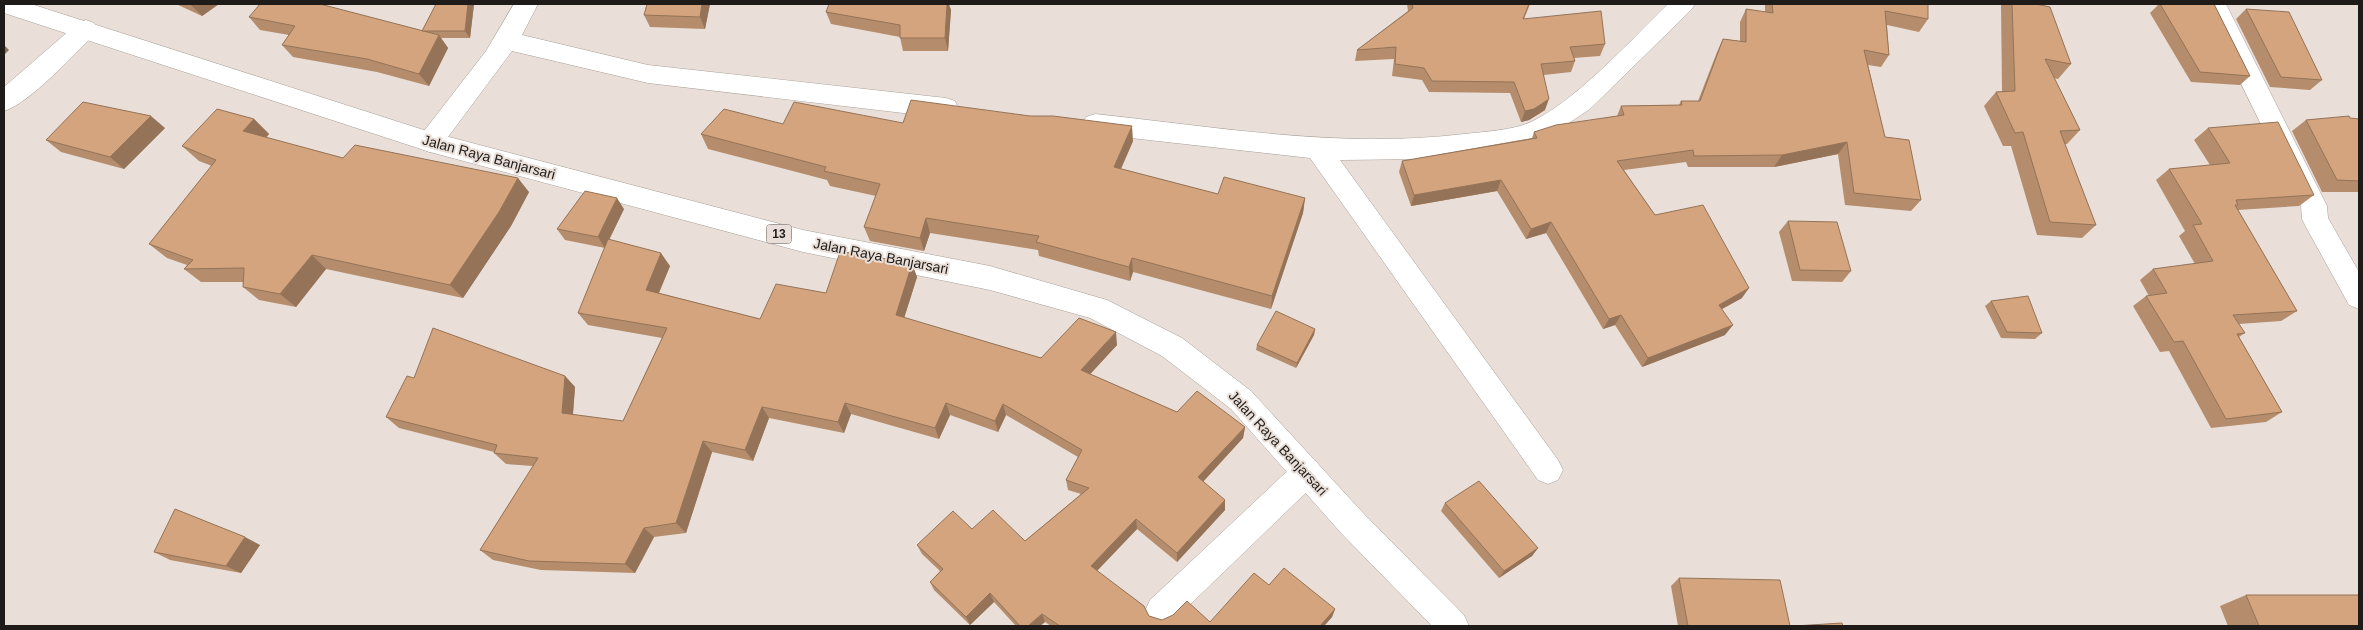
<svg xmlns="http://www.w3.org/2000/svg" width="2363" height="630" viewBox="0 0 2363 630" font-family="Helvetica,sans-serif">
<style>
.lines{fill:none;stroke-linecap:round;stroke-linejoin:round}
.minor-casing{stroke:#a79e97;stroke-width:1}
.highway-casing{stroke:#a79e97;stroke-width:1}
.minor{fill:#fff;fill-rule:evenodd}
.highway{fill:#fff;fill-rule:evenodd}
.wall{fill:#b58d6c}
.shaded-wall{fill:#947358}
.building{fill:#d3a47d;stroke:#947358}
.labels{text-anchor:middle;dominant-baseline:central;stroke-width:4;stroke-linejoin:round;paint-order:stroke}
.shield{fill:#e9dfd8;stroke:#5b5652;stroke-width:1}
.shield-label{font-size:12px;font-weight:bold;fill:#1e1b18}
.street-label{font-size:14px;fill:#1e1b18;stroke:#e9dfd8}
</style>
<rect width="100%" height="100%" fill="#e9dfd8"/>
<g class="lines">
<g class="minor-casing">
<g id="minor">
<path d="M 514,4 L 538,4 L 522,35 L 648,65 L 946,98 L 955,101 L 958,108 L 955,115 L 946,118 L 648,83 L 512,51 L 439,149 L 430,152 L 421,149 L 417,142 L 421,135 L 486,51 Z"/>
<path d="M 1668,4 L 1695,4 L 1691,10 L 1590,109 L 1546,138 L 1491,151 L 1425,159 L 1340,160 L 1558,460 L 1563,470 L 1558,480 L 1548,484 L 1538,480 L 1310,158 L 1095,134 L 1086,131 L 1082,124 L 1086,117 L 1095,114 C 1218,127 1341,149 1464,134 C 1484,132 1514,130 1531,122 C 1577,100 1631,40 1668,4 Z"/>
<path d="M 2202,4 L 2226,4 L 2327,206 L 2328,218 L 2359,272 L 2359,309 L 2349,305 L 2306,227 L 2302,219 L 2301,206 Z"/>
<path d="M 86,20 L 94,23 L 98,29 L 94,35 C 73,55 30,103 4,111 L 4,87 L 78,23 Z"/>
<path d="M 1307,458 L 1317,462 L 1322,472 L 1317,482 L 1172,622 L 1161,626 L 1150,622 L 1145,611 L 1150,600 L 1297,462 Z"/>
</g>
</g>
<g class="highway-casing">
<path id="highway" d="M 4,4 L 31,4 L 430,132 L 803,230 L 990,266 L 1107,300 L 1182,338 L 1251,391 L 1364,514 L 1464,615 L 1469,626 L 1432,626 L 1342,534 L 1231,409 L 1162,356 L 1090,318 L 990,290 L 803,252 L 430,152 L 4,13 Z"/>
</g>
<use href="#minor" class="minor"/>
<use href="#highway" class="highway"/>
</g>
<g class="wall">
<path d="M 176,4 L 219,4 L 202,16 Z"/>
<path d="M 436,4 L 474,4 L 470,38 L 441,38 L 448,48 L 429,86 L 377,72 L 293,57 L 282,45 L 289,35 L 260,30 L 249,17 L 422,31 Z"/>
<path d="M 647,4 L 710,4 L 705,29 L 650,27 L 644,15 Z"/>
<path d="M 1407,4 L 1530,4 L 1524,19 L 1605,44 L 1600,56 L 1574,58 L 1575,61 L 1571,72 L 1544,75 L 1545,110 L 1529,120 L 1521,122 L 1510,93 L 1429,92 L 1422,80 L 1392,76 L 1394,59 L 1355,61 L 1357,50 L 1408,11 Z"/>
<path d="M 1765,4 L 1928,4 L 1928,19 L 1919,32 L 1887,25 L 1889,55 L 1881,67 L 1868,65 L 1885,137 L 1921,200 L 1911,211 L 1845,205 L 1838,154 L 1774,167 L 1688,167 L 1686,162 L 1624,170 L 1655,215 L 1742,298 L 1722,309 L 1725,335 L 1642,367 L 1615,325 L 1603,329 L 1546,233 L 1526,239 L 1497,191 L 1411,206 L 1399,172 L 1402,161 L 1532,138 L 1534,132 L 1617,116 L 1621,106 L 1679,105 L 1681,101 L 1698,101 L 1717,52 L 1723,39 L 1740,41 L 1740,22 L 1746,9 L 1765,12 Z"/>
<path d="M 2002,4 L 2036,4 L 2071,64 L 2058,79 L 2054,78 L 2080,130 L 2067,144 L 2065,144 L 2096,225 L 2082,238 L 2037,235 L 2011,146 L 2003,146 L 1984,106 L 1996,92 L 2002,91 L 2001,5 Z"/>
<path d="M 2159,4 L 2214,4 L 2250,76 L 2240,85 L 2191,82 L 2150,13 Z"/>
<path d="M 2246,9 L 2322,80 L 2310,90 L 2270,87 L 2236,19 Z"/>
<path d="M 951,10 L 948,51 L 903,51 L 900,37 L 831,24 L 826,12 Z"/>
<path d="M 2350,118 L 2359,119 L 2359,192 L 2322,192 L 2292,131 L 2306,120 Z"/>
<path d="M 254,119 L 269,134 L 266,138 L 343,158 L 529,192 L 511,226 L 463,298 L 326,269 L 296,307 L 259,300 L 243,287 L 243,282 L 201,282 L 184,269 L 187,265 L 167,258 L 149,244 L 212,166 L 199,161 L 182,146 Z"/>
<path d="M 903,123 L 1133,141 L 1121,169 L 1218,194 L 1305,198 L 1303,213 L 1271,309 L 1133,272 L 1130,281 L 1039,256 L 1038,250 L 930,233 L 924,251 L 870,241 L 864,227 L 876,196 L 830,186 L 827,180 L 708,149 L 701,134 L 783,124 Z"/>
<path d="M 165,128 L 124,169 L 61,152 L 46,140 Z"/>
<path d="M 2208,128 L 2314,195 L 2299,206 L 2238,210 L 2297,311 L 2281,321 L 2239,324 L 2245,333 L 2239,337 L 2282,412 L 2266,422 L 2211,428 L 2169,351 L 2160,352 L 2133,306 L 2146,296 L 2149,296 L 2140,280 L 2153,269 L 2195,264 L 2179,236 L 2185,231 L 2156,180 L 2169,169 L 2210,165 L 2194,140 Z"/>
<path d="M 624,209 L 609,240 L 670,266 L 659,293 L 760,319 L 826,293 L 912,264 L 917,277 L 904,318 L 1041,358 L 1117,345 L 1090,374 L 1177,412 L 1245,427 L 1243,438 L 1203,482 L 1225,510 L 1177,562 L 1137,529 L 1097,571 L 1149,616 L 1162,620 L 1210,622 L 1269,585 L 1335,609 L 1332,617 L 1324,626 L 1051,626 L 1045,622 L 1040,626 L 1016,626 L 994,602 L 970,625 L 934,590 L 930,582 L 940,571 L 922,554 L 917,545 L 972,529 L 1025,541 L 1081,494 L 1068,490 L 1066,480 L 1078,457 L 1006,415 L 998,432 L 950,415 L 939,439 L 851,414 L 844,433 L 769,418 L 753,461 L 712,452 L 686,533 L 654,537 L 635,573 L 541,570 L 493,560 L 480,550 L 533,466 L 506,464 L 494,453 L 494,452 L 399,428 L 386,417 L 414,378 L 565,376 L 575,387 L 573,415 L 623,421 L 662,338 L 588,325 L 578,313 L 605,248 L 565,240 L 557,229 Z"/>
<path d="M 1788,221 L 1851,271 L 1842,282 L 1792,281 L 1779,232 Z"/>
<path d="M 1991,301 L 2042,333 L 2035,339 L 2001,338 L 1985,306 Z"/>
<path d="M 1315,329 L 1314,335 L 1296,368 L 1256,350 L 1257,345 Z"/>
<path d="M 1445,503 L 1538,548 L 1532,556 L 1499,578 L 1441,511 Z"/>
<path d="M 260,545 L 241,573 L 170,560 L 154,552 Z"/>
<path d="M 1679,578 L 1790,626 L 1678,626 L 1671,586 Z"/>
<path d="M 2246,595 L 2359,626 L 2228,626 L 2220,606 Z"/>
</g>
<g class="shaded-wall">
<path d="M 190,4 L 219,4 L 202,16 Z"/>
<path d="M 468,4 L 474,4 L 470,38 L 465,31 Z"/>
<path d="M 702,4 L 710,4 L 705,29 L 700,17 Z"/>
<path d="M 947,4 L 949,4 L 951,10 L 948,51 L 945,38 Z"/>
<path d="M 439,35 L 448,48 L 429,86 L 419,74 Z"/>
<path d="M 4,45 L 9,50 L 4,55 Z"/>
<path d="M 1549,99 L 1545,110 L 1529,120 L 1521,122 L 1525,111 Z"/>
<path d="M 151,116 L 165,128 L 124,169 L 110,157 Z"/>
<path d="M 254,119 L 269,134 L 258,146 L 243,131 Z"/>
<path d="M 1132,126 L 1133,141 L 1115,182 L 1114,167 Z"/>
<path d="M 1847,142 L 1838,154 L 1774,167 L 1782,155 Z"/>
<path d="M 518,178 L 529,192 L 511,226 L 463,298 L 450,285 Z"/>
<path d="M 1501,180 L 1497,191 L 1411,206 L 1414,195 Z"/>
<path d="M 617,198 L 624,209 L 605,248 L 598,237 Z"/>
<path d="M 1305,198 L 1303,213 L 1271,309 L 1272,296 Z"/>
<path d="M 926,218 L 930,233 L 924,251 L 920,238 Z"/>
<path d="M 1551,222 L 1546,233 L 1526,239 L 1531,229 Z"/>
<path d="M 661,253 L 670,266 L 655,302 L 646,290 Z"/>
<path d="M 312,255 L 326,269 L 296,307 L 280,294 Z"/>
<path d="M 1132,258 L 1133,272 L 1130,281 L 1129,267 Z"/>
<path d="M 912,264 L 917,277 L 901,328 L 896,315 Z"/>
<path d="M 1749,288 L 1742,298 L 1711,315 L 1719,305 Z"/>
<path d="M 1621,315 L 1615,325 L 1603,329 L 1609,319 Z"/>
<path d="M 1733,325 L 1725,335 L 1642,367 L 1648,358 Z"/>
<path d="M 1315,329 L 1314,335 L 1296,368 L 1297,363 Z"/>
<path d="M 1116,332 L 1117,345 L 1083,382 L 1081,370 Z"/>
<path d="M 565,376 L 575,387 L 572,425 L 562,413 Z"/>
<path d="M 845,403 L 851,414 L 844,433 L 838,422 Z"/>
<path d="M 946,403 L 950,415 L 939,439 L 935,428 Z"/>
<path d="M 1003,404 L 1006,415 L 998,432 L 995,421 Z"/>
<path d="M 762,407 L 769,418 L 753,461 L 745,450 Z"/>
<path d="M 1245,427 L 1243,438 L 1197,488 L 1198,477 Z"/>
<path d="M 703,441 L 712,452 L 686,533 L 676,523 Z"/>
<path d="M 1225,500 L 1225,510 L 1177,562 L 1177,553 Z"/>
<path d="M 1136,519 L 1137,529 L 1093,575 L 1091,566 Z"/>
<path d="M 644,528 L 654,537 L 635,573 L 625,564 Z"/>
<path d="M 245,537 L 260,545 L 241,573 L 226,566 Z"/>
<path d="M 1538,548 L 1532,556 L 1499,578 L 1504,571 Z"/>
<path d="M 990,593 L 994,602 L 970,625 L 966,617 Z"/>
<path d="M 1335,609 L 1332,617 L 1324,626 L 1320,626 Z"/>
<path d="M 1042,614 L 1045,622 L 1040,626 L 1028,626 Z"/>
</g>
<g class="building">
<path d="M 260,4 L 320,4 L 439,35 L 419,74 L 367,59 L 282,45 L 295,26 L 249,17 Z"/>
<path d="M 436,4 L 468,4 L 465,31 L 422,31 Z"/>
<path d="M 647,4 L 702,4 L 700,17 L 644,15 Z"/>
<path d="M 829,4 L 947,4 L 945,38 L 900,38 L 900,25 L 826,12 Z"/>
<path d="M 1412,4 L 1529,4 L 1523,19 L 1601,11 L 1605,44 L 1570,47 L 1575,61 L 1541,64 L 1549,99 L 1534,109 L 1525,111 L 1514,82 L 1432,81 L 1424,68 L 1395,64 L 1396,47 L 1357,50 L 1413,8 Z"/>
<path d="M 1772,4 L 1928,4 L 1928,19 L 1885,11 L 1889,55 L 1864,50 L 1885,137 L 1909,140 L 1921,200 L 1854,193 L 1847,142 L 1782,155 L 1694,156 L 1693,150 L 1617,161 L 1655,215 L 1703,205 L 1749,288 L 1719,305 L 1733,325 L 1648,358 L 1621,315 L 1609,319 L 1551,222 L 1531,229 L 1501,180 L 1414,195 L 1402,161 L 1537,138 L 1534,132 L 1556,125 L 1624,115 L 1621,106 L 1682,105 L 1681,101 L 1700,101 L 1723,39 L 1746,42 L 1746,9 L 1773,13 Z"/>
<path d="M 2012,4 L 2036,4 L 2050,7 L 2071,64 L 2045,59 L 2080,130 L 2060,131 L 2096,225 L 2050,222 L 2023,132 L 2015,133 L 1996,92 L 2015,91 Z"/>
<path d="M 2160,4 L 2214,4 L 2250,76 L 2200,72 Z"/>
<path d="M 2246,9 L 2289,12 L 2322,80 L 2281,77 Z"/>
<path d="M 911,100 L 1030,116 L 1053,116 L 1132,126 L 1114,167 L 1218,194 L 1224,177 L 1305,198 L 1272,296 L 1132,258 L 1129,267 L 1036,242 L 1039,236 L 926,218 L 920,238 L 864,227 L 880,184 L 824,171 L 826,167 L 701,134 L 724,109 L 783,124 L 794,102 L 903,123 Z"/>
<path d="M 83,102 L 151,116 L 110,157 L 46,140 Z"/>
<path d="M 217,109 L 254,119 L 243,131 L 343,158 L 355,145 L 518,178 L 499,212 L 450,285 L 312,255 L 280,294 L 243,287 L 244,268 L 184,269 L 193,260 L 149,244 L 216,160 L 182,146 Z"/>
<path d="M 2349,116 L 2350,118 L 2359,119 L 2359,181 L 2337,180 L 2306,120 Z"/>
<path d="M 2278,122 L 2314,195 L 2236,200 L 2238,205 L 2235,205 L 2297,311 L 2233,315 L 2245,333 L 2237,334 L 2282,412 L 2226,419 L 2183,341 L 2174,342 L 2146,296 L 2167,293 L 2153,269 L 2213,261 L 2193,225 L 2202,224 L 2169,169 L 2230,163 L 2208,128 Z"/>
<path d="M 585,191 L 617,198 L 598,237 L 557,229 Z"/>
<path d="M 1788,221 L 1837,222 L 1851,271 L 1800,270 Z"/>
<path d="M 608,239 L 661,253 L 646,290 L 760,319 L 776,284 L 826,293 L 840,252 L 855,253 L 912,264 L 896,315 L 1041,358 L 1079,318 L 1116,332 L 1081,370 L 1177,412 L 1197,391 L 1245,427 L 1198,477 L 1225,500 L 1177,553 L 1136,519 L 1091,566 L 1144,606 L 1149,616 L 1162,620 L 1173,615 L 1187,601 L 1210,622 L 1254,573 L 1269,585 L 1284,568 L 1335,609 L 1320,626 L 1060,626 L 1042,614 L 1028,626 L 1020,626 L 990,593 L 966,617 L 930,582 L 943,569 L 917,545 L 953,511 L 972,529 L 993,510 L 1025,541 L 1089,488 L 1066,480 L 1082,450 L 1003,404 L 995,421 L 946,403 L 935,428 L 845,403 L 838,422 L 762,407 L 745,450 L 703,441 L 676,523 L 644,528 L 625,564 L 529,561 L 480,550 L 538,458 L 494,453 L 497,445 L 386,417 L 407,376 L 414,378 L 433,328 L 565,376 L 562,413 L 623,421 L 667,328 L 578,313 Z"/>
<path d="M 2028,296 L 2042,333 L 2007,332 L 1991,301 Z"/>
<path d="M 1276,311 L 1315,329 L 1297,363 L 1257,345 Z"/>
<path d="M 1479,481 L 1538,548 L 1504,571 L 1445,503 Z"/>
<path d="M 175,509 L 245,537 L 226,566 L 154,552 Z"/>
<path d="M 1679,578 L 1780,580 L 1790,626 L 1688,626 Z"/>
<path d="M 2246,595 L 2359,595 L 2359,626 L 2259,626 Z"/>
<path d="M 1842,623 L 1843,626 L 1794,626 Z"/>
</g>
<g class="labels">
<rect class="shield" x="766.5" y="224.5" width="25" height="19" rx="4"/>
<g class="shield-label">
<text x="779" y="234">13</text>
</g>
<g class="street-label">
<text transform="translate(489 157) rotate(15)">Jalan Raya Banjarsari</text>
<text transform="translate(881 256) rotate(11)">Jalan Raya Banjarsari</text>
<text transform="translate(1278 443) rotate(47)">Jalan Raya Banjarsari</text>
</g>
</g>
<rect width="2363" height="630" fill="none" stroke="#1e1b18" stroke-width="10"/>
</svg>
